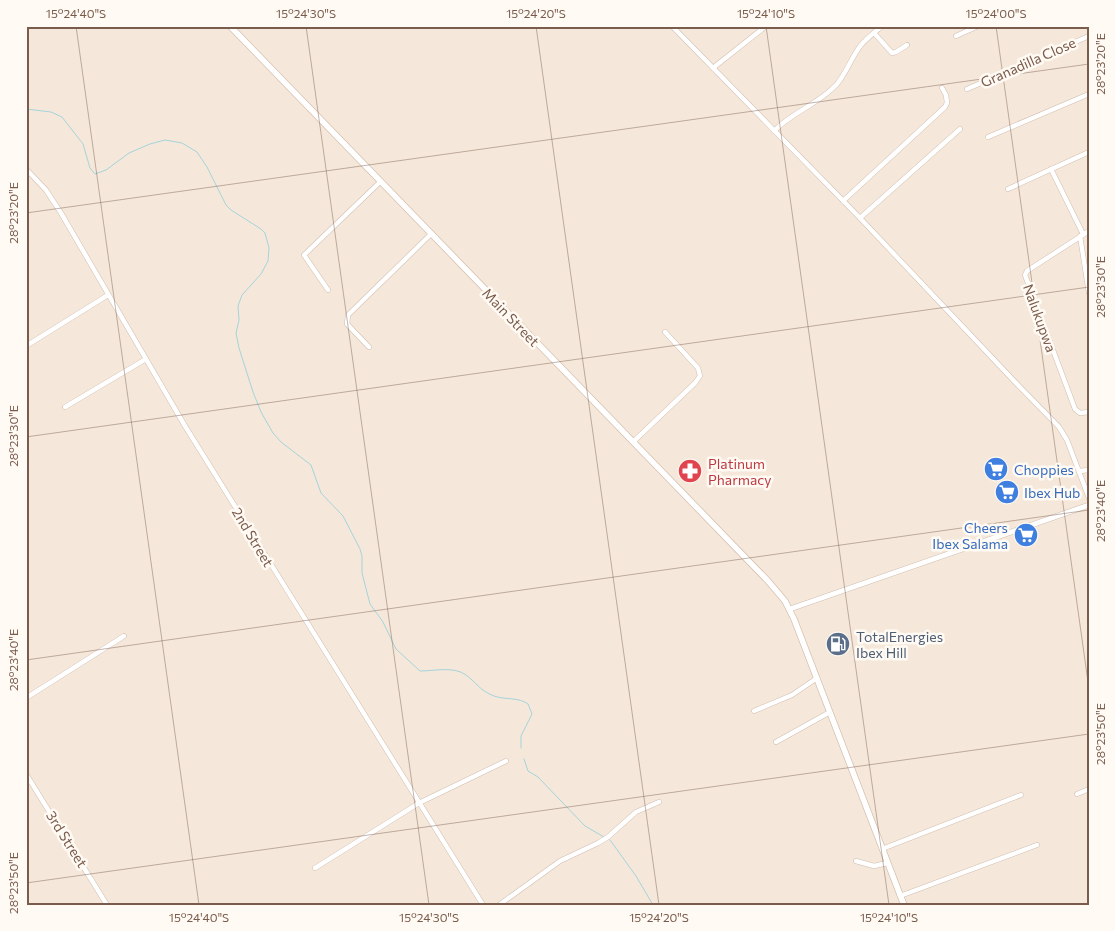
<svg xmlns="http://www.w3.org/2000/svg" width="1115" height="931" viewBox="0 0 1115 931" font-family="Commissioner,sans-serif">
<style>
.residential{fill:#f5e8da}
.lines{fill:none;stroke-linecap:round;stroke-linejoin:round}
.stream{stroke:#a5d3da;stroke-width:1}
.minor-casing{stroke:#d1beb0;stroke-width:5.5}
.tertiary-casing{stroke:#d1beb0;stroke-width:6}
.secondary-casing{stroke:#d6c0b0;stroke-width:7}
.minor{stroke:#fff;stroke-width:4.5}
.tertiary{stroke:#fff;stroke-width:5}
.secondary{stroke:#fff;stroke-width:5.5}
.ticks{fill:none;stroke:#7a5c4d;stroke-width:1;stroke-opacity:0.45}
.labels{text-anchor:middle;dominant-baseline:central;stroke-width:5;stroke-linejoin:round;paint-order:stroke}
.street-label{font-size:14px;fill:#7a5c4d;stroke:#fffaf3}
.health-label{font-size:14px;fill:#be3a42;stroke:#fffaf3;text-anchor:start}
.shop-label{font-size:14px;fill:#366cbe;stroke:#fffaf3;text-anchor:start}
.service-label{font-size:14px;fill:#4e5e75;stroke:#fffaf3;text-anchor:start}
.neatline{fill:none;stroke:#7a5c4d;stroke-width:2}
.ticks-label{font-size:12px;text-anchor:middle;fill:#7a5c4d}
</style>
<rect width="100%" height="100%" fill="#fdf6ec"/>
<rect class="residential" x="26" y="26" width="1063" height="879"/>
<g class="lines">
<g class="stream">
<path d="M 26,109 L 51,112 L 62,117 L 83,144 L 90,168 L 95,174 L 106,170 L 129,153 L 150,144 L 165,140 L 182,143 L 197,152 L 207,167 L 226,205 L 231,210 L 261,229 L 265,233 L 269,248 L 268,261 L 261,274 L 242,295 L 238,306 L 239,320 L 236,333 L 239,348 L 253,392 L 261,412 L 273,433 L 281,442 L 311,465 L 321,493 L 343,516 L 360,549 L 362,556 L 362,573 L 370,604 L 383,622 L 396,649 L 420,671 C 435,671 454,666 466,675 C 477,683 479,690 494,696 C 505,700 519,697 528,704 L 532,714 L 521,736 L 521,748"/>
<path d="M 524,759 L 528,771 L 538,777 L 585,826 L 604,837"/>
<path d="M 610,840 L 636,876 L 653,905"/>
</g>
<g class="minor-casing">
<g id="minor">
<path d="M 672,26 L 860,218 L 1016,383 L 1059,427 L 1067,440 L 1089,498"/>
<path d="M 874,33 L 892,53 L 896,52 L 907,45"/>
<path d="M 956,36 L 978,26"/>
<path d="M 713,68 L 766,26"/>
<path d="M 967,89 L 1089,36"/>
<path d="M 774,131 C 792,112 819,104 837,84 C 847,72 852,56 861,45 C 867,38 875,32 882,26"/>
<path d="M 988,137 L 1089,94"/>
<path d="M 26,169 L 46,190 L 61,213 L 185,426 L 483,905"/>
<path d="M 1051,169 L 1083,234"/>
<path d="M 1008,189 L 1089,152"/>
<path d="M 843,201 L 945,107 L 947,103 L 946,95 L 942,88"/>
<path d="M 860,218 L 960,129"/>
<path d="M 1089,231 L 1027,271 L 1025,275 L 1075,409 L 1080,413 L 1089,412"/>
<path d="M 1080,236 L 1089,293"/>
<path d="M 328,290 L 304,255 L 380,182"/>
<path d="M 26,346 L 108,295"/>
<path d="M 369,347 L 347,324 L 348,315 L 431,234"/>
<path d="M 65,407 L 146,359"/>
<path d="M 633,442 L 695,383 L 700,376 L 698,368 L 665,332"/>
<path d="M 1079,471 L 1089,470"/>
<path d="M 26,698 L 124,636"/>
<path d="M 754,711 L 792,695 L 817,678"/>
<path d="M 776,742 L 830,712"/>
<path d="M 26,774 L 107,905"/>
<path d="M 1077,794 L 1089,789"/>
<path d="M 882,849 L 1021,795"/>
<path d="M 856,861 L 874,866 L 887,863"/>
<path d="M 315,868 L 419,803 L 506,761"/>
<path d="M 900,896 L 1037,845"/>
<path d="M 499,905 L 560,861 L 598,843 L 608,837 L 636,812 L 659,802"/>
</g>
</g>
<g class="tertiary-casing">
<path id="tertiary" d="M 790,609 L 1089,505"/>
</g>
<g class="secondary-casing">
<path id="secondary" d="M 230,26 L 768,581 L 785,601 L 794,619 L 904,905"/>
</g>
<use href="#minor" class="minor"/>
<use href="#tertiary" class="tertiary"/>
<use href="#secondary" class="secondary"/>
</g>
<path class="ticks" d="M 76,26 L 199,905M 306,26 L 429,905M 536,26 L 659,905M 766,26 L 889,905M 996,26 L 1089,689M 26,213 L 1089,64M 26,437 L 1089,287M 26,660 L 1089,510M 26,883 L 1089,734"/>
<defs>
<g id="supermarket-disc" transform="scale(1.25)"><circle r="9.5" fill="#3f7fe0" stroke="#fffaf3"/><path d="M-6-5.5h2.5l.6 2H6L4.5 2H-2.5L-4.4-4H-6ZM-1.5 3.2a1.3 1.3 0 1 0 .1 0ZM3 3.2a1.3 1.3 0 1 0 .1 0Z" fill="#fff"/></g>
<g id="pharmacy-disc" transform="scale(1.25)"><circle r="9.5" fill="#e0444e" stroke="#fffaf3"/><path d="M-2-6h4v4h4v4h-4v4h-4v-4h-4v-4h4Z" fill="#fff"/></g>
<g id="fuel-disc" transform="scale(1.25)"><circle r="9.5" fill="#5c6f8a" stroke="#fffaf3"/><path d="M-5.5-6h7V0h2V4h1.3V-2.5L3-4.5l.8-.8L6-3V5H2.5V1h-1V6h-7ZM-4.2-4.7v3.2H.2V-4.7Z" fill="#fff"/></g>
</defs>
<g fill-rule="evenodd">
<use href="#supermarket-disc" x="996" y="469"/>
<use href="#pharmacy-disc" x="690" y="471"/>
<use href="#supermarket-disc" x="1007" y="492"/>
<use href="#supermarket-disc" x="1026" y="535"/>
<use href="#fuel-disc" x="838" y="644"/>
</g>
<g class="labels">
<g class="street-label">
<text transform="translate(1028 62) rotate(-24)">Granadilla Close</text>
<text transform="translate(511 317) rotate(46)">Main Street</text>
<text transform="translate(1040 318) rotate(70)">Nalukupwa</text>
<text transform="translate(253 537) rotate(59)">2nd Street</text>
<text transform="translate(67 839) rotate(58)">3rd Street</text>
</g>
<g class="health-label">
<text x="708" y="463">Platinum<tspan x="708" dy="16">Pharmacy</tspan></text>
</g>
<g class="shop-label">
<text x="1014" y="469">Choppies</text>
<text x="1024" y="492">Ibex Hub</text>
<text x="1008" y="527" text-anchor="end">Cheers<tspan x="1008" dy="16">Ibex Salama</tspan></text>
</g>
<g class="service-label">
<text x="856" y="636">TotalEnergies<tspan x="856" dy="16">Ibex Hill</tspan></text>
</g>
</g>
<rect width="1115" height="931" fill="none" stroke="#fffaf3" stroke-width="55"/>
<rect x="28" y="28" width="1060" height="876" class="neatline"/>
<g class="ticks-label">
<text x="76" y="18">15°24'40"S</text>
<text x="306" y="18">15°24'30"S</text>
<text x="536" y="18">15°24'20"S</text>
<text x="766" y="18">15°24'10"S</text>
<text x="996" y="18">15°24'00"S</text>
<text transform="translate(1101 64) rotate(-90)" y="4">28°23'20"E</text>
<text transform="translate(14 213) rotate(-90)" y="4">28°23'20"E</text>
<text transform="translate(1101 287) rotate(-90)" y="4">28°23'30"E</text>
<text transform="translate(14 436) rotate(-90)" y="4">28°23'30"E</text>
<text transform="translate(1101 511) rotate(-90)" y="4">28°23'40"E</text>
<text transform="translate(14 660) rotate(-90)" y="4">28°23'40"E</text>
<text transform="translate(1101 734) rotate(-90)" y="4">28°23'50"E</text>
<text transform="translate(14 883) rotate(-90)" y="4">28°23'50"E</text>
<text x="199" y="922">15°24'40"S</text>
<text x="429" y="922">15°24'30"S</text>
<text x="659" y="922">15°24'20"S</text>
<text x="889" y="922">15°24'10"S</text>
</g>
</svg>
